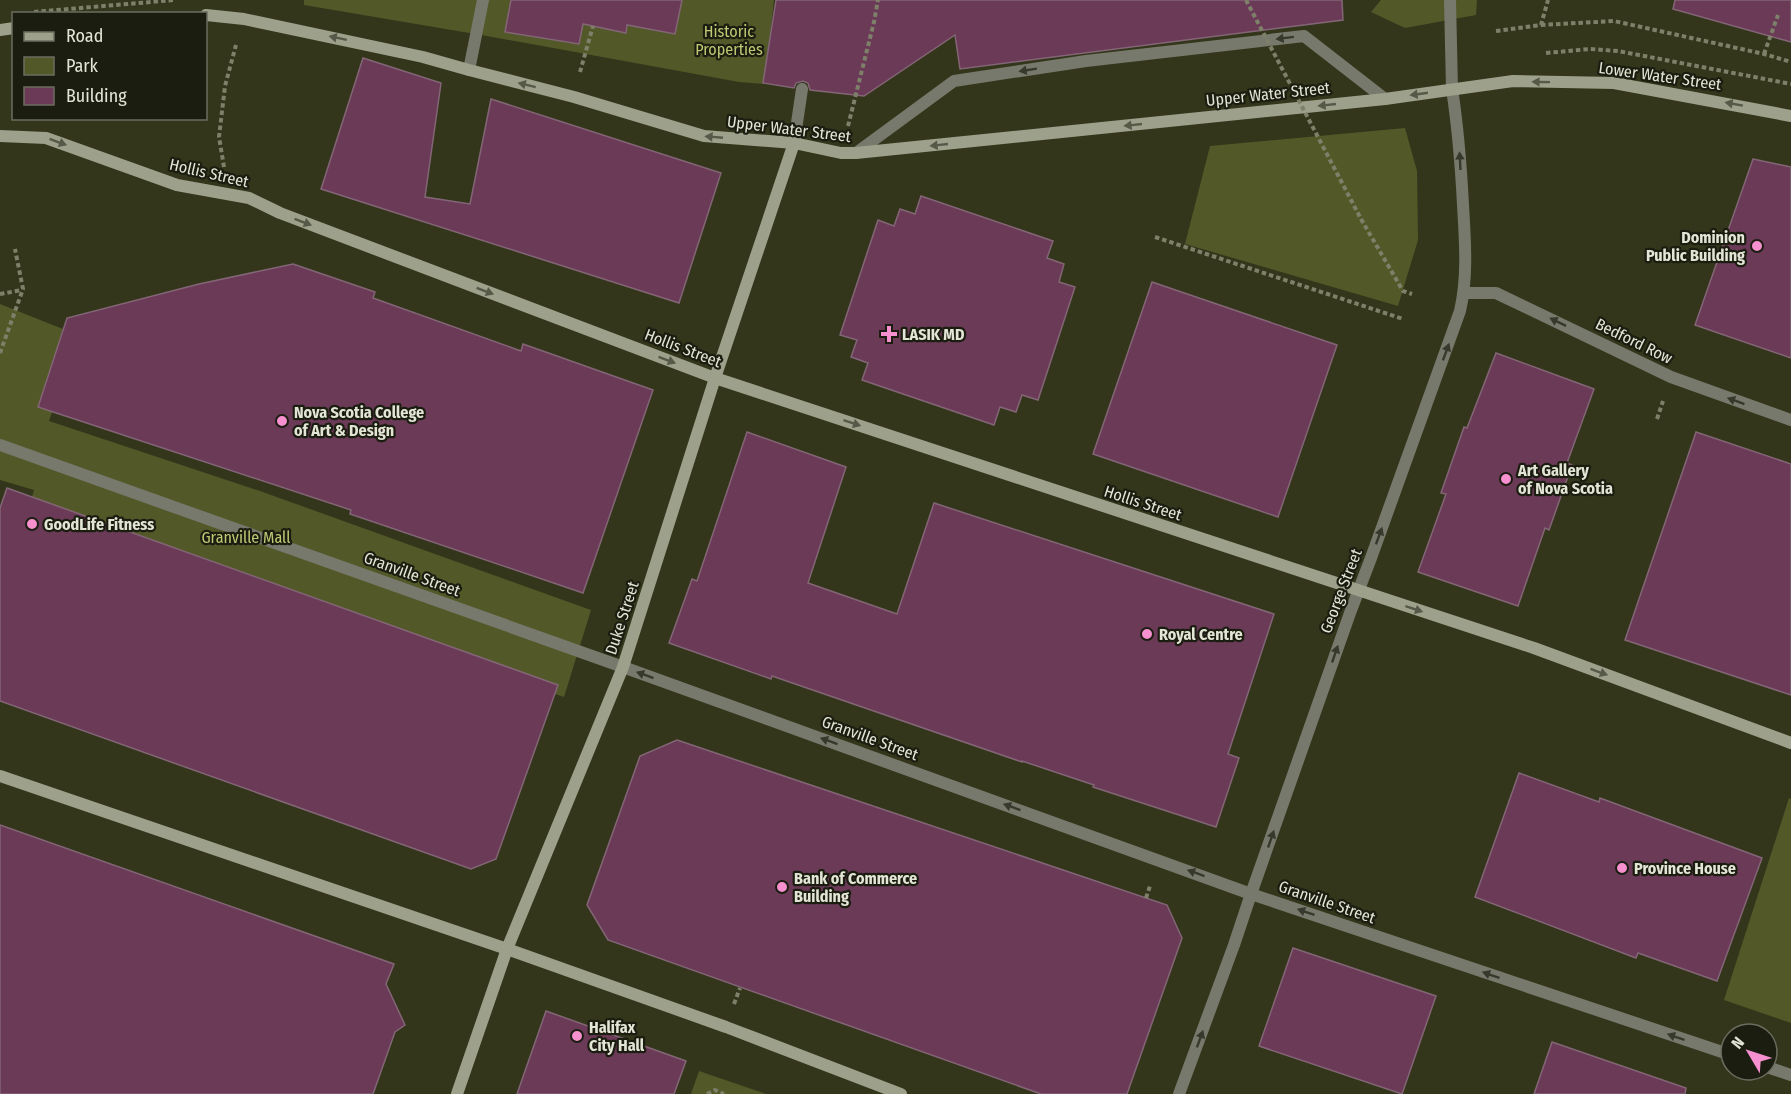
<svg xmlns="http://www.w3.org/2000/svg" width="1791" height="1094" viewBox="0 0 1791 1094" font-family="'Fira Sans Condensed',sans-serif">
<style>
.green{fill:#535828}
.building{fill:#6a3a57;stroke:#836676;stroke-width:1.5}
.lines{fill:none;stroke-linecap:round;stroke-linejoin:round}
.path{stroke:#7e806a;stroke-width:4;stroke-dasharray:4.5 3;stroke-linecap:butt}
.lane{stroke:#77796c;stroke-width:12}
.street{stroke:#77796c;stroke-width:12}
.secondary{stroke:#9da08b;stroke-width:12}
.path-bridge{stroke:#7e806a;stroke-width:4;stroke-dasharray:4.5 3;stroke-linecap:butt}
.oneway{fill:#565848}
.oneway2{fill:#37392c}
.poi-dot{fill:#f790ce;stroke:#1b1d11;stroke-width:2}
.labels{text-anchor:middle;dominant-baseline:central;stroke-width:4.5;stroke-linejoin:round;paint-order:stroke}
.park-label{font-size:16px;fill:#c0c873;stroke:#1b1d11}
.street-label{font-size:16px;fill:#e3e5d5;stroke:#1b1d11}
.poi-label{font-size:16px;font-weight:bold;fill:#e3e5d5;stroke:#1b1d11;text-anchor:start}
</style>
<rect width="100%" height="100%" fill="#34361b"/>
<g class="green">
<path d="M 304,0 L 774,0 L 765,84 L 739,82 L 487,36 L 304,5 Z"/>
<path d="M 1381,0 L 1477,0 L 1476,15 L 1405,28 L 1371,12 Z"/>
<path d="M 1405,128 L 1417,171 L 1418,240 L 1398,306 L 1185,244 L 1210,146 Z"/>
<path d="M 0,304 L 78,335 L 49,421 L 260,491 L 591,610 L 564,697 L 28,510 L 34,490 L 0,480 Z"/>
<path d="M 1789,798 L 1791,799 L 1791,1023 L 1724,1000 Z"/>
<path d="M 699,1071 L 766,1094 L 691,1094 Z"/>
</g>
<g class="building">
<path d="M 511,0 L 682,0 L 675,34 L 627,25 L 626,33 L 583,24 L 579,44 L 505,32 Z"/>
<path d="M 776,0 L 1342,0 L 1343,20 L 960,69 L 955,35 L 864,96 L 810,90 L 808,83 L 803,81 L 796,83 L 794,88 L 763,83 Z"/>
<path d="M 1675,0 L 1791,0 L 1791,42 L 1673,9 Z"/>
<path d="M 363,58 L 441,83 L 425,197 L 470,204 L 491,99 L 721,173 L 679,303 L 321,189 Z"/>
<path d="M 1753,159 L 1791,167 L 1791,358 L 1695,325 Z"/>
<path d="M 921,196 L 1053,241 L 1047,258 L 1064,264 L 1059,282 L 1075,287 L 1038,400 L 1022,395 L 1016,412 L 1000,407 L 994,425 L 862,380 L 868,363 L 851,357 L 857,340 L 840,335 L 878,220 L 894,226 L 900,209 L 915,214 Z"/>
<path d="M 293,264 L 375,292 L 373,298 L 521,351 L 523,344 L 653,390 L 583,593 L 350,514 L 351,510 L 38,407 L 67,318 L 199,284 Z"/>
<path d="M 1152,282 L 1337,345 L 1278,517 L 1093,454 Z"/>
<path d="M 1496,353 L 1594,389 L 1567,463 L 1572,465 L 1549,530 L 1545,528 L 1518,606 L 1418,572 L 1446,494 L 1441,493 L 1464,427 L 1467,428 Z"/>
<path d="M 747,432 L 846,467 L 808,583 L 897,614 L 934,503 L 1274,614 L 1228,754 L 1239,758 L 1216,827 L 1093,787 L 1094,785 L 1022,761 L 1022,762 L 772,676 L 771,679 L 669,643 L 692,579 L 697,581 Z"/>
<path d="M 1696,432 L 1791,464 L 1791,695 L 1625,640 Z"/>
<path d="M 7,488 L 558,685 L 496,859 L 471,869 L 0,701 L 0,508 Z"/>
<path d="M 677,740 L 1167,905 L 1182,938 L 1127,1094 L 1041,1094 L 608,940 L 587,905 L 640,756 Z"/>
<path d="M 1519,773 L 1599,802 L 1600,798 L 1762,858 L 1717,981 L 1638,953 L 1636,958 L 1475,897 Z"/>
<path d="M 0,825 L 394,964 L 386,984 L 405,1025 L 395,1032 L 373,1094 L 0,1094 Z"/>
<path d="M 1293,948 L 1436,996 L 1402,1094 L 1259,1046 Z"/>
<path d="M 546,1011 L 686,1061 L 674,1094 L 517,1094 Z"/>
<path d="M 1552,1042 L 1686,1088 L 1685,1094 L 1534,1094 Z"/>
</g>
<g class="lines">
<g class="path">
<path d="M 34,12 L 174,0"/>
<path d="M 1541,25 L 1614,21 L 1764,54 L 1791,62"/>
<path d="M 1496,31 L 1541,25 L 1548,0"/>
<path d="M 1546,53 L 1590,49 L 1618,51 L 1791,84"/>
<path d="M 1764,54 L 1778,15"/>
<path d="M 580,72 L 593,26"/>
<path d="M 848,126 L 874,22 L 878,0"/>
<path d="M 224,167 L 219,137 L 225,86 L 236,45"/>
<path d="M 1361,219 L 1403,291 L 1412,294"/>
<path d="M 1155,237 L 1403,319"/>
<path d="M 0,294 L 22,290"/>
<path d="M 0,353 L 23,289 L 15,249"/>
<path d="M 1657,419 L 1663,401"/>
<path d="M 1146,898 L 1150,886"/>
<path d="M 734,1004 L 740,988"/>
<path d="M 707,1094 L 715,1090 L 724,1094"/>
</g>
<g class="lane">
<path d="M 1450,0 L 1452,89"/>
<path d="M 794,143 L 802,89"/>
<path d="M 856,153 L 954,81 L 1086,61 L 1304,36 L 1385,99"/>
</g>
<g class="street">
<path d="M 469,70 L 483,0"/>
<path d="M 1464,293 L 1496,293 L 1671,377 L 1791,420"/>
<path d="M 0,445 L 623,667 L 1251,894 L 1731,1055"/>
<path d="M 1767,1067 L 1791,1075"/>
<path d="M 1179,1094 L 1234,945 L 1251,894 L 1350,613 L 1371,558 L 1460,311 C 1468,277 1465,240 1463,205 C 1461,166 1458,128 1452,89"/>
</g>
<g class="secondary">
<path d="M 206,15 L 244,19 L 423,57 L 469,70 L 574,97 L 704,136 L 794,143 L 841,153 L 856,153 L 1385,99 L 1513,81 L 1614,83 L 1791,116"/>
<path d="M 0,30 L 14,28"/>
<path d="M 0,136 L 46,138 L 177,185 L 249,198 L 280,213 L 715,378 L 1534,648 L 1791,743"/>
<path d="M 0,776 L 507,949 L 726,1027 L 901,1094"/>
<path d="M 457,1094 L 507,949 L 623,667 L 715,378 L 794,143"/>
</g>
<path class="path-bridge" d="M 1246,0 L 1361,219"/>
</g>
<defs><path id="oneway-solid" d="M-6-.8H1V-3.2L6.5 0L1 3.2V.8H-6Z" transform="scale(1.5)"/></defs>
<g class="oneway">
<use href="#oneway-solid" transform="translate(338 38) rotate(-168)"/>
<use href="#oneway-solid" transform="translate(1541 82) rotate(-179)"/>
<use href="#oneway-solid" transform="translate(527 85) rotate(-166)"/>
<use href="#oneway-solid" transform="translate(1419 94) rotate(172)"/>
<use href="#oneway-solid" transform="translate(1734 104) rotate(-170)"/>
<use href="#oneway-solid" transform="translate(1327 105) rotate(174)"/>
<use href="#oneway-solid" transform="translate(1133 125) rotate(174)"/>
<use href="#oneway-solid" transform="translate(714 137) rotate(-175)"/>
<use href="#oneway-solid" transform="translate(58 142) rotate(20)"/>
<use href="#oneway-solid" transform="translate(939 145) rotate(174)"/>
<use href="#oneway-solid" transform="translate(303 222) rotate(21)"/>
<use href="#oneway-solid" transform="translate(485 291) rotate(21)"/>
<use href="#oneway-solid" transform="translate(667 360) rotate(21)"/>
<use href="#oneway-solid" transform="translate(852 423) rotate(18)"/>
<use href="#oneway-solid" transform="translate(1414 609) rotate(18)"/>
<use href="#oneway-solid" transform="translate(1599 672) rotate(20)"/>
</g>
<g class="oneway2">
<use href="#oneway-solid" transform="translate(1285 38) rotate(173)"/>
<use href="#oneway-solid" transform="translate(1028 70) rotate(171)"/>
<use href="#oneway-solid" transform="translate(1460 161) rotate(-93)"/>
<use href="#oneway-solid" transform="translate(1558 322) rotate(-154)"/>
<use href="#oneway-solid" transform="translate(1446 352) rotate(-70)"/>
<use href="#oneway-solid" transform="translate(1736 401) rotate(-160)"/>
<use href="#oneway-solid" transform="translate(1379 536) rotate(-70)"/>
<use href="#oneway-solid" transform="translate(1335 654) rotate(-71)"/>
<use href="#oneway-solid" transform="translate(645 675) rotate(-160)"/>
<use href="#oneway-solid" transform="translate(829 741) rotate(-160)"/>
<use href="#oneway-solid" transform="translate(1012 807) rotate(-160)"/>
<use href="#oneway-solid" transform="translate(1271 839) rotate(-71)"/>
<use href="#oneway-solid" transform="translate(1196 873) rotate(-160)"/>
<use href="#oneway-solid" transform="translate(1306 912) rotate(-161)"/>
<use href="#oneway-solid" transform="translate(1491 975) rotate(-161)"/>
<use href="#oneway-solid" transform="translate(1676 1037) rotate(-161)"/>
<use href="#oneway-solid" transform="translate(1200 1039) rotate(-70)"/>
</g>
<g class="poi-dot">
<circle cx="1757" cy="246" r="6"/>
<path d="M886 325h6v6h6v6h-6v6h-6v-6h-6v-6h6z"/>
<circle cx="282" cy="421" r="6"/>
<circle cx="1506" cy="479" r="6"/>
<circle cx="32" cy="524" r="6"/>
<circle cx="1147" cy="634" r="6"/>
<circle cx="1622" cy="868" r="6"/>
<circle cx="782" cy="887" r="6"/>
<circle cx="577" cy="1036" r="6"/>
</g>
<g class="labels">
<g class="park-label">
<text x="729" y="31">Historic<tspan x="729" dy="18">Properties</tspan></text>
<text x="246" y="537">Granville Mall</text>
</g>
<g class="street-label">
<text transform="translate(1660 76) rotate(8)">Lower Water Street</text>
<text transform="translate(1268 94) rotate(-6)">Upper Water Street</text>
<text transform="translate(789 129) rotate(7)">Upper Water Street</text>
<text transform="translate(209 173) rotate(13)">Hollis Street</text>
<text transform="translate(1634 341) rotate(26)">Bedford Row</text>
<text transform="translate(683 348) rotate(21)">Hollis Street</text>
<text transform="translate(1143 503) rotate(18)">Hollis Street</text>
<text transform="translate(412 574) rotate(20)">Granville Street</text>
<text transform="translate(1341 591) rotate(-69)">George Street</text>
<text transform="translate(622 618) rotate(-72)">Duke Street</text>
<text transform="translate(870 738) rotate(20)">Granville Street</text>
<text transform="translate(1327 902) rotate(19)">Granville Street</text>
</g>
<g class="poi-label">
<text x="1745" y="237" text-anchor="end">Dominion<tspan x="1745" dy="18">Public Building</tspan></text>
<text x="902" y="334">LASIK MD</text>
<text x="294" y="412">Nova Scotia College<tspan x="294" dy="18">of Art &amp; Design</tspan></text>
<text x="1518" y="470">Art Gallery<tspan x="1518" dy="18">of Nova Scotia</tspan></text>
<text x="44" y="524">GoodLife Fitness</text>
<text x="1159" y="634">Royal Centre</text>
<text x="1634" y="868">Province House</text>
<text x="794" y="878">Bank of Commerce<tspan x="794" dy="18">Building</tspan></text>
<text x="589" y="1027">Halifax<tspan x="589" dy="18">City Hall</tspan></text>
</g>
</g>
<rect x="12" y="12" width="195" height="108" fill="#1b1d11" stroke="#6b6d5f" stroke-width="1.5"/>
<rect x="24" y="32" width="30" height="9" fill="#9da08b" stroke="#6b6d5f" stroke-width="1.5"/>
<text x="66" y="42" font-size="18" fill="#e3e5d5">Road</text>
<rect x="24" y="57" width="30" height="18" fill="#535828" stroke="#6b6d5f" stroke-width="1.5"/>
<text x="66" y="72" font-size="18" fill="#e3e5d5">Park</text>
<rect x="24" y="87" width="30" height="18" fill="#6a3a57" stroke="#6b6d5f" stroke-width="1.5"/>
<text x="66" y="102" font-size="18" fill="#e3e5d5">Building</text>
<g transform="translate(1749 1052) rotate(309)"><circle r="28" fill="#1b1d11" stroke="#6b6d5f" stroke-width="1.5"/>
<path d="M0-4.5L10 22L0 15L-10 22Z" fill="#f790ce"/>
<text y="-9" font-size="16" font-weight="bold" text-anchor="middle" fill="#e3e5d5">N</text>
</g>
</svg>
